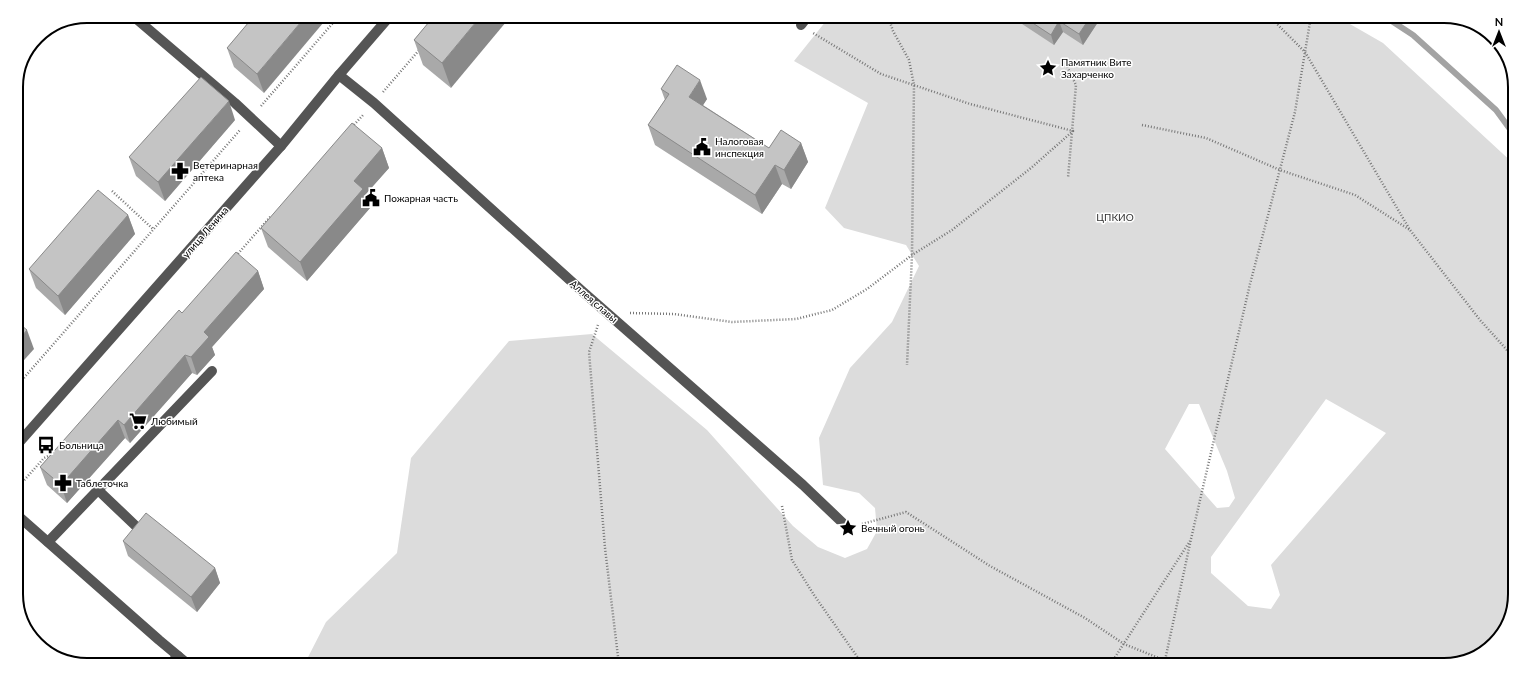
<svg xmlns="http://www.w3.org/2000/svg" width="1531" height="681" viewBox="0 0 1531 681" font-family="Lato,sans-serif">
<style>
.green{fill:#dcdcdc;fill-rule:evenodd}
.lines{fill:none;stroke-linecap:round;stroke-linejoin:round}
.stream{stroke:#a3a3a3;stroke-width:6}
.path{stroke:#777;stroke-width:2.5;stroke-dasharray:1 2;stroke-linecap:butt}
.minor{stroke:#555;stroke-width:10}
.wall{fill:#a9a9a9}
.shaded-wall{fill:#898989}
.building{fill:#c4c4c4;stroke:#898989}
.labels{text-anchor:middle;dominant-baseline:central;stroke-width:3;stroke-linejoin:round;paint-order:stroke}
.poi-label{font-size:10px;fill:#000;stroke:#fff;text-anchor:start}
.park-label{font-size:10px;fill:#333;stroke:#fff}
.street-label{font-size:10px;fill:#000;stroke:#fff}
.rim{fill:none;stroke:#000;stroke-width:2}
</style>
<rect width="100%" height="100%" fill="#fff"/>
<path class="green" d="M 830,16 L 1336,16 L 1383,43 L 1515,165 L 1515,594 L 1510,622 L 1483,653 L 1445,665 L 304,665 L 326,622 L 397,553 L 411,458 L 509,341 L 592,334 L 707,430 L 793,526 L 818,547 L 845,558 L 867,549 L 877,531 L 875,508 L 859,493 L 823,485 L 819,438 L 850,368 L 892,322 L 919,266 L 906,245 L 844,228 L 825,208 L 868,103 L 794,61 ZM 1326,399 L 1386,433 L 1271,565 L 1280,595 L 1271,609 L 1248,606 L 1211,573 L 1211,557 ZM 1189,404 L 1199,404 L 1227,471 L 1235,498 L 1229,507 L 1217,508 L 1165,449 Z"/>
<g class="lines">
<path class="stream" d="M 1384,16 L 1413,35 L 1496,110 L 1515,136"/>
<g class="path">
<path d="M 768,16 L 787,22"/>
<path d="M 888,16 L 893,31 L 909,60 L 914,85 L 912,255 L 907,365"/>
<path d="M 1269,16 L 1305,52 L 1410,230 L 1480,320 L 1515,359"/>
<path d="M 1066,64 L 1076,85 L 1068,178"/>
<path d="M 383,92 L 420,49"/>
<path d="M 261,106 L 339,16"/>
<path d="M 1142,125 L 1206,138 L 1280,170 L 1355,195 L 1410,230"/>
<path d="M 352,127 L 364,114"/>
<path d="M 112,191 L 153,229"/>
<path d="M 236,256 L 271,216"/>
<path d="M 630,313 L 674,314 L 732,322 L 796,319 L 832,310 L 867,289 L 912,255 L 952,230 L 1031,168 L 1073,131 L 970,104 L 881,74 L 813,33"/>
<path d="M 598,325 L 589,352 L 605,548 L 619,665"/>
<path d="M 16,387 L 240,130"/>
<path d="M 17,499 L 19,486 L 44,458 L 53,454"/>
<path d="M 782,506 L 792,560 L 814,595 L 863,665"/>
<path d="M 862,524 L 906,512 L 990,566 L 1085,618 L 1124,644 L 1176,665"/>
<path d="M 1110,665 L 1190,541"/>
<path d="M 1164,665 L 1191,539 L 1250,284 L 1295,112 L 1311,16"/>
</g>
<g class="minor">
<path d="M 133,16 L 235,103 L 281,146"/>
<path d="M 801,25 L 808,16"/>
<path d="M 339,75 L 374,103 L 582,291 L 803,485 L 848,528"/>
<path d="M 16,446 L 281,146 L 339,75 L 390,16"/>
<path d="M 98,490 L 141,531"/>
<path d="M 16,514 L 159,640 L 189,665"/>
<path d="M 48,542 L 212,371"/>
<path d="M 169,665 L 178,656"/>
</g>
</g>
<g class="wall">
<path d="M 254,16 L 264,93 L 234,67 L 227,48 Z"/>
<path d="M 434,16 L 451,88 L 423,65 L 414,40 Z"/>
<path d="M 1010,16 L 1102,16 L 1083,45 L 1063,32 L 1054,45 Z"/>
<path d="M 661,89 L 707,99 L 703,105 L 769,148 L 801,143 L 808,162 L 791,189 L 782,184 L 762,214 L 655,145 L 648,125 L 665,100 Z"/>
<path d="M 235,120 L 165,201 L 136,176 L 129,157 Z"/>
<path d="M 382,148 L 389,168 L 365,195 L 370,208 L 307,281 L 268,247 L 261,228 Z"/>
<path d="M 128,215 L 135,234 L 65,315 L 36,288 L 29,269 Z"/>
<path d="M 258,271 L 264,289 L 212,347 L 215,355 L 197,375 L 192,373 L 130,443 L 125,438 L 67,503 L 47,485 L 40,467 L 182,313 Z"/>
<path d="M 123,541 L 215,568 L 220,583 L 197,612 L 128,556 Z"/>
</g>
<g class="shaded-wall">
<path d="M 306,16 L 329,16 L 264,93 L 257,74 Z"/>
<path d="M 481,16 L 511,16 L 451,88 L 442,63 Z"/>
<path d="M 1091,16 L 1102,16 L 1083,45 L 1079,34 Z"/>
<path d="M 1059,21 L 1063,32 L 1054,45 L 1051,35 Z"/>
<path d="M 700,80 L 707,99 L 696,116 L 689,97 Z"/>
<path d="M 229,101 L 235,120 L 165,201 L 158,182 Z"/>
<path d="M 801,143 L 808,162 L 791,189 L 784,170 Z"/>
<path d="M 382,148 L 389,168 L 365,195 L 370,208 L 307,281 L 300,262 L 354,181 Z"/>
<path d="M 775,165 L 782,184 L 762,214 L 755,195 Z"/>
<path d="M 128,215 L 135,234 L 65,315 L 58,296 Z"/>
<path d="M 16,229 L 19,235 L 16,238 Z"/>
<path d="M 258,271 L 264,289 L 212,347 L 215,355 L 197,375 L 191,357 L 204,332 Z"/>
<path d="M 27,330 L 34,349 L 16,369 L 16,343 Z"/>
<path d="M 185,355 L 192,373 L 130,443 L 124,425 Z"/>
<path d="M 118,420 L 125,438 L 67,503 L 61,485 Z"/>
<path d="M 215,568 L 220,583 L 197,612 L 191,597 Z"/>
</g>
<g class="building">
<path d="M 254,16 L 306,16 L 257,74 L 227,48 Z"/>
<path d="M 434,16 L 481,16 L 442,63 L 414,40 Z"/>
<path d="M 1022,16 L 1091,16 L 1079,34 L 1059,21 L 1051,35 Z"/>
<path d="M 677,65 L 700,80 L 689,97 L 769,148 L 781,130 L 801,143 L 784,170 L 775,165 L 755,195 L 648,125 L 669,94 L 661,89 Z"/>
<path d="M 201,77 L 229,101 L 158,182 L 129,157 Z"/>
<path d="M 352,123 L 382,148 L 354,181 L 363,189 L 300,262 L 261,228 Z"/>
<path d="M 98,190 L 128,215 L 58,296 L 29,269 Z"/>
<path d="M 236,252 L 258,271 L 204,332 L 209,337 L 191,357 L 185,355 L 124,425 L 118,420 L 61,485 L 40,467 L 179,310 L 182,313 Z"/>
<path d="M 16,321 L 27,330 L 16,343 Z"/>
<path d="M 146,513 L 215,568 L 191,597 L 123,541 Z"/>
</g>
<defs>
<g id="sight-bare" transform="scale(1.38)"><path d="M0-6L1.8-2.2L6-1.7L2.9 1.2L3.7 5.4L0 3.3L-3.7 5.4L-2.9 1.2L-6-1.7L-1.8-2.2Z" fill="#000" stroke="#fff" stroke-width="2.5" paint-order="stroke"/></g>
<g id="civic-bare" transform="scale(1.38)"><path d="M-.6-6.5H3V-4.5H.6V-3L4-1V1h2V6H-6V1h2V-1L-.6-3ZM-1.2 2.5V6h2.4V2.5Z" fill="#000" stroke="#fff" stroke-width="2.5" paint-order="stroke"/></g>
<g id="pharmacy-bare" transform="scale(1.38)"><path d="M-2-6h4v4h4v4h-4v4h-4v-4h-4v-4h4Z" fill="#000" stroke="#fff" stroke-width="2.5" paint-order="stroke"/></g>
<g id="supermarket-bare" transform="scale(1.38)"><path d="M-6-5.5h2.5l.6 2H6L4.5 2H-2.5L-4.4-4H-6ZM-1.5 3.2a1.3 1.3 0 1 0 .1 0ZM3 3.2a1.3 1.3 0 1 0 .1 0Z" fill="#000" stroke="#fff" stroke-width="2.5" paint-order="stroke"/></g>
<g id="bus-bare" transform="scale(1.38)"><path d="M-5-6H5V4H4V6H2V4H-2V6H-4V4H-5ZM-3.5-4V0h7V-4ZM-3.5 1.2v1.5H-2V1.2ZM2 1.2v1.5H3.5V1.2Z" fill="#000" stroke="#fff" stroke-width="2.5" paint-order="stroke"/></g>
</defs>
<g fill-rule="evenodd">
<use href="#sight-bare" x="1048" y="68"/>
<use href="#civic-bare" x="702" y="147"/>
<use href="#pharmacy-bare" x="180" y="171"/>
<use href="#civic-bare" x="371" y="198"/>
<use href="#supermarket-bare" x="138" y="421"/>
<use href="#bus-bare" x="46" y="445"/>
<use href="#pharmacy-bare" x="63" y="483"/>
<use href="#sight-bare" x="848" y="528"/>
</g>
<g class="labels">
<g class="poi-label">
<text x="1061" y="62">Памятник Вите<tspan x="1061" dy="12">Захарченко</tspan></text>
<text x="715" y="141">Налоговая<tspan x="715" dy="12">инспекция</tspan></text>
<text x="193" y="165">Ветеринарная<tspan x="193" dy="12">аптека</tspan></text>
<text x="384" y="198">Пожарная часть</text>
<text x="151" y="421">Любимый</text>
<text x="59" y="445">Больница</text>
<text x="76" y="483">Таблеточка</text>
<text x="861" y="528">Вечный огонь</text>
</g>
<g class="park-label">
<text x="1115" y="217">ЦПКИО</text>
</g>
<g class="street-label">
<text transform="translate(205 232) rotate(-49)">улица Ленина</text>
<text transform="translate(594 301) rotate(41)">Аллея славы</text>
</g>
</g>
<path d="M0 0H1531V681H0ZM87 23H1444A64 64 0 0 1 1508 87V594A64 64 0 0 1 1444 658H87A64 64 0 0 1 23 594V87A64 64 0 0 1 87 23Z" fill="#fff" fill-rule="evenodd"/>
<path class="rim" d="M87 23H1444A64 64 0 0 1 1508 87V594A64 64 0 0 1 1444 658H87A64 64 0 0 1 23 594V87A64 64 0 0 1 87 23Z"/>
<g transform="translate(1499 32)" stroke="#ffffff" stroke-width="3" paint-order="stroke">
<path d="M0-3L7 15L0 10L-7 15Z" fill="#000000"/>
<text y="-6" font-size="11" font-weight="bold" text-anchor="middle" fill="#000000">N</text>
</g>
</svg>
